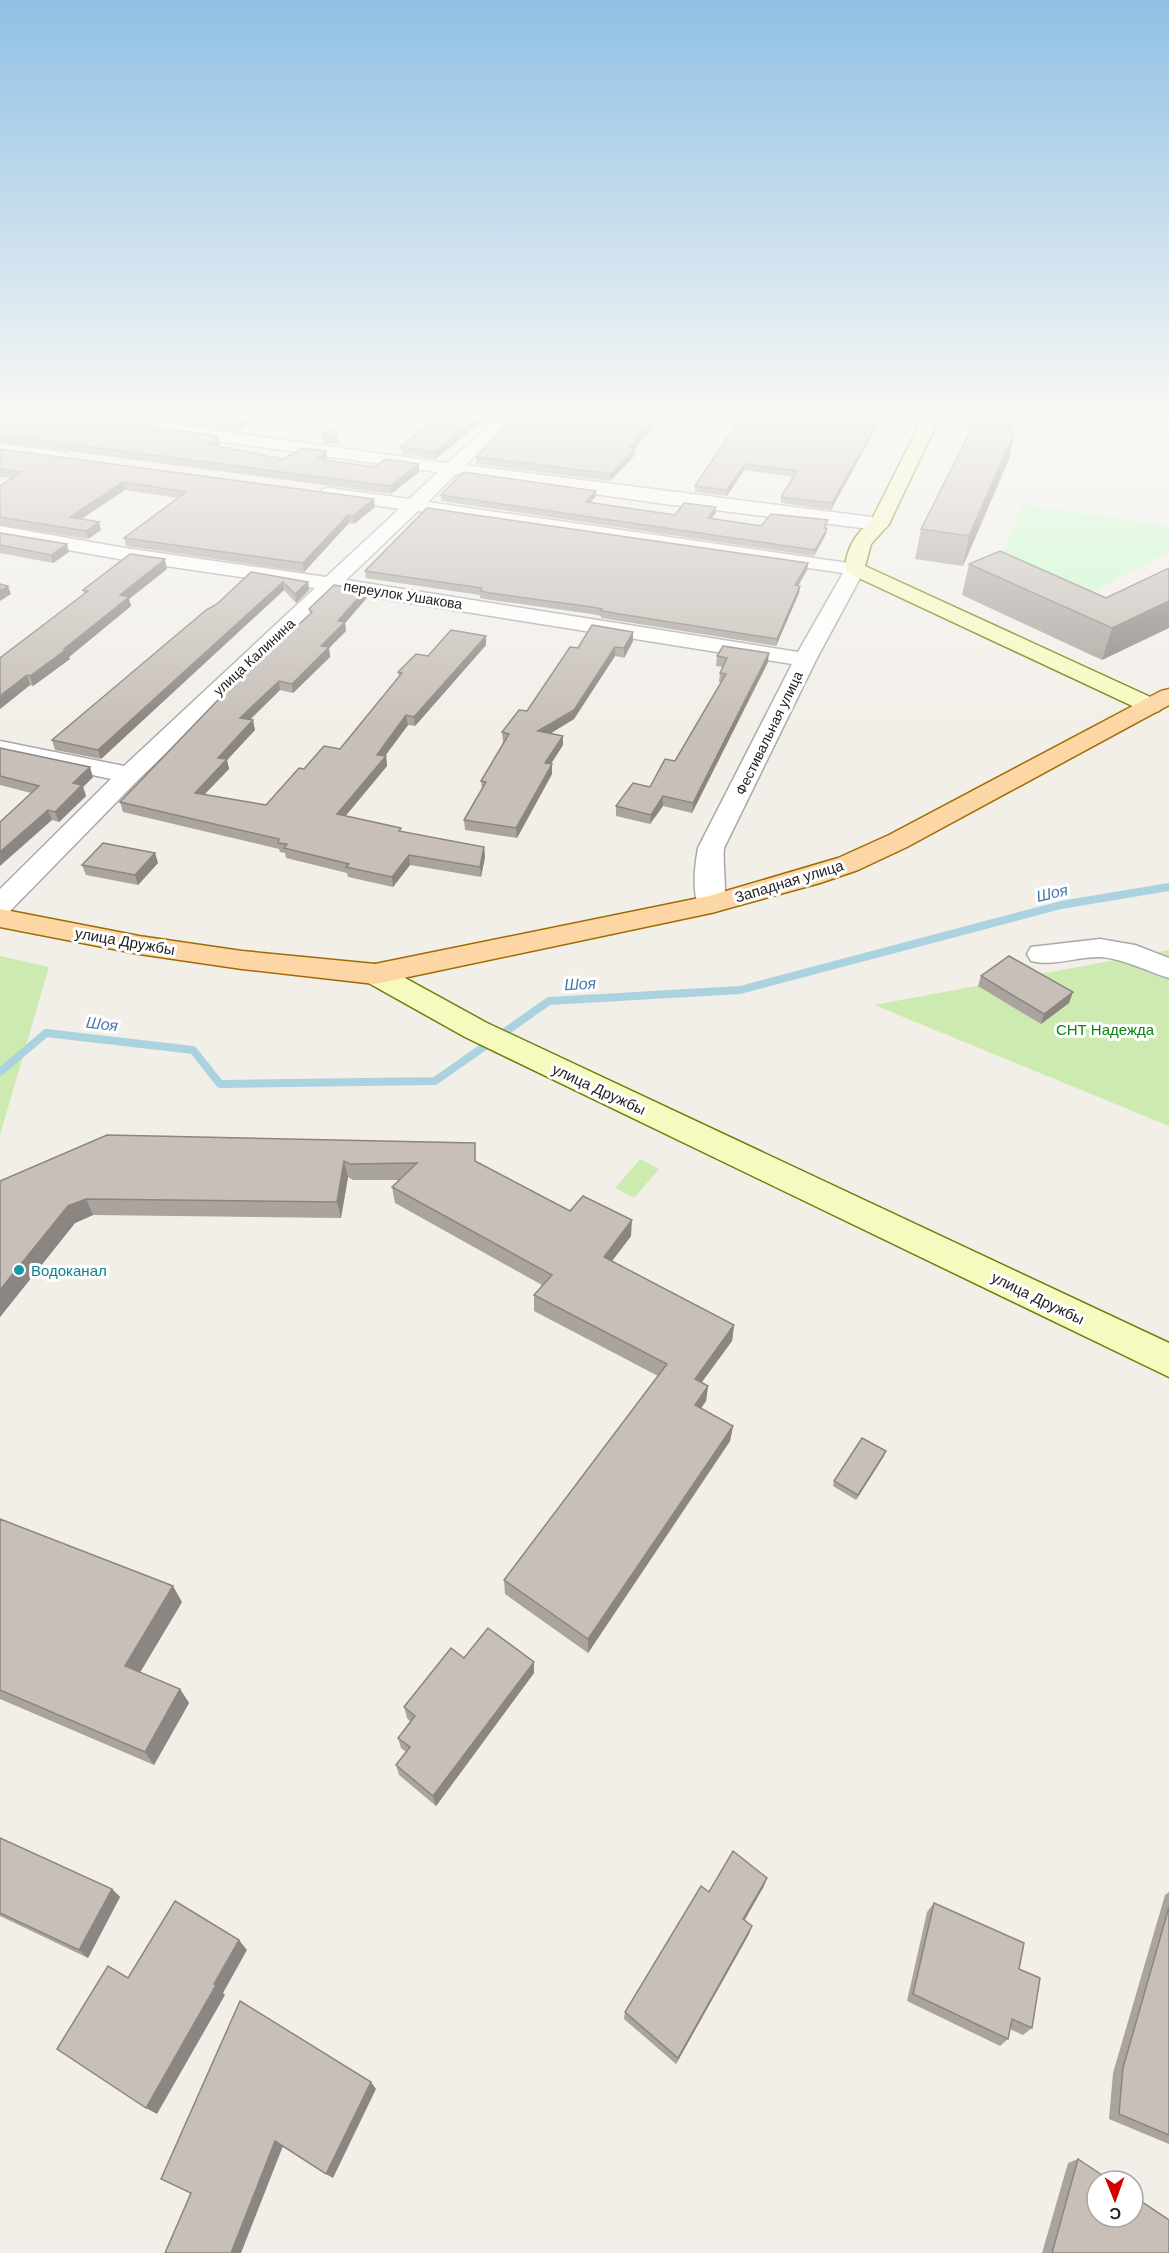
<svg xmlns="http://www.w3.org/2000/svg" width="1169" height="2253" viewBox="0 0 1169 2253" font-family="Helvetica,sans-serif">
<style>
.grass{fill:#cdebb0}
.park{fill:#c8facc}
.lines{fill:none;stroke-linecap:round;stroke-linejoin:round}
.stream{stroke:#aad3df;stroke-width:8}
.street-casing{stroke:#a9a9a9;stroke-width:3}
.secondary-casing{stroke:#707d05;stroke-width:3}
.primary-casing{stroke:#a06b00;stroke-width:3}
.street{fill:#fff;fill-rule:evenodd}
.secondary{fill:#f7fabf;fill-rule:evenodd}
.primary{fill:#fcd6a4;fill-rule:evenodd}
.wall{fill:#aba49e}
.shaded-wall{fill:#8b8681}
.building{fill:#c7bfb8;stroke:#8b8681;stroke-width:1.5}
.culture-dot{fill:#0f9aa8;stroke:#fff;stroke-width:2}
.labels{text-anchor:middle;dominant-baseline:central;stroke-width:6;stroke-linejoin:round;paint-order:stroke}
.far-street-label{font-size:14px;fill:#222;stroke:#fff}
.street-label{font-size:15px;fill:#222;stroke:#fff}
.park-label{font-size:15px;fill:#0c8416;stroke:#fff}
.culture-label{font-size:15px;fill:#0d838f;stroke:#fff;text-anchor:start}
.water-label{font-size:16px;font-style:italic;fill:#4a7aab;stroke:#fff}
</style>
<rect width="100%" height="100%" fill="#f2efe9"/>
<g class="grass">
<path d="M 1169,950 L 1169,1126 L 874,1005 Z"/>
<path d="M 0,956 L 49,967 L 0,1135 Z"/>
<path d="M 640,1159 L 659,1169 L 634,1198 L 615,1188 Z"/>
</g>
<path class="park" d="M 1023,504 L 1169,526 L 1169,552 L 1075,600 L 996,567 Z"/>
<g class="lines">
<path class="stream" d="M 0,1072 L 46,1033 L 193,1050 L 220,1084 L 435,1081 L 549,1001 L 740,990 L 1061,905 L 1169,887"/>
<g class="street-casing">
<g id="street">
<path d="M 37,412 L 83,412 L 448,463 L 502,412 L 520,412 L 466,465 L 879,518 L 886,520 L 889,524 L 886,528 L 879,530 L 657,503 L 456,474 L 428,502 L 862,565 L 865,569 L 816,660 L 724,848 C 722,865 729,898 721,910 L 711,913 L 701,910 C 691,895 695,865 698,848 L 792,664 L 335,591 L 138,780 L 10,911 L 0,914 L 0,889 L 111,779 L 0,755 L 0,741 L 124,766 L 315,588 L 125,560 L 0,538 L 0,526 L 125,548 L 326,577 L 399,509 L 323,497 L 320,493 L 323,489 L 329,488 L 409,499 L 438,472 L 45,417 ZM 418,511 L 843,573 L 798,652 L 346,580 Z"/>
<path d="M 0,444 L 61,452 L 67,453 L 70,457 L 67,461 L 61,462 L 0,454 Z"/>
<path d="M 1100,939 L 1135,945 L 1169,958 L 1169,978 C 1146,971 1125,959 1101,957 C 1078,956 1054,967 1031,961 L 1027,954 L 1031,947 Z"/>
</g>
</g>
<g class="secondary-casing">
<g id="secondary">
<path d="M 926,412 L 942,412 L 889,524 L 871,544 L 865,566 L 1159,701 L 1163,706 L 1159,711 L 1151,713 L 1143,711 L 848,573 L 845,569 C 846,549 856,533 871,521 Z"/>
<path d="M 375,964 L 385,967 L 487,1023 L 1169,1343 L 1169,1377 L 465,1037 L 365,981 L 360,974 L 365,967 Z"/>
</g>
</g>
<g class="primary-casing">
<path id="primary" d="M 1169,689 L 1169,705 L 907,847 L 858,870 L 820,883 L 711,913 L 375,984 L 242,969 L 139,954 L 0,927 L 0,909 L 139,936 L 242,951 L 375,964 L 709,896 L 838,858 L 889,835 L 1161,691 Z"/>
</g>
<use href="#street" class="street"/>
<use href="#secondary" class="secondary"/>
<use href="#primary" class="primary"/>
</g>
<g class="wall">
<path d="M 0,412 L 220,444 L 216,446 L 284,459 L 326,451 L 327,459 L 325,461 L 375,467 L 419,464 L 419,472 L 391,494 L 0,442 Z"/>
<path d="M 101,412 L 265,412 L 238,431 Z"/>
<path d="M 442,412 L 494,412 L 435,459 L 402,454 L 401,447 Z"/>
<path d="M 515,412 L 665,412 L 635,448 L 635,455 L 610,481 L 476,464 L 476,457 L 509,423 L 508,419 Z"/>
<path d="M 746,412 L 885,412 L 831,510 L 781,503 L 781,497 L 794,477 L 744,470 L 727,496 L 695,492 L 695,486 Z"/>
<path d="M 978,412 L 1018,412 L 1011,430 L 1009,459 L 963,566 L 915,559 L 921,529 L 973,426 Z"/>
<path d="M 322,435 L 338,437 L 339,445 L 323,443 Z"/>
<path d="M 0,449 L 375,507 L 354,524 L 349,523 L 304,572 L 126,546 L 124,538 L 177,498 L 125,490 L 81,519 L 101,530 L 88,539 L 0,525 L 0,486 L 12,478 L 0,477 Z"/>
<path d="M 596,491 L 596,496 L 591,502 L 675,515 L 716,512 L 711,519 L 761,526 L 827,526 L 826,529 L 826,534 L 814,556 L 441,501 L 441,495 Z"/>
<path d="M 0,533 L 69,552 L 53,563 L 0,553 Z"/>
<path d="M 808,563 L 807,570 L 798,586 L 800,586 L 799,593 L 776,646 L 601,618 L 601,616 L 592,614 L 491,600 L 480,598 L 480,595 L 366,578 L 365,571 Z"/>
<path d="M 969,564 L 1106,598 L 1169,568 L 1102,660 L 962,595 Z"/>
<path d="M 167,569 L 129,599 L 131,606 L 69,657 L 70,659 L 33,686 L 30,685 L 0,709 L 84,594 L 83,590 Z"/>
<path d="M 251,572 L 308,582 L 309,590 L 296,603 L 284,590 L 101,759 L 55,750 L 52,740 L 217,604 Z"/>
<path d="M 365,590 L 366,599 L 345,623 L 346,631 L 329,648 L 330,657 L 293,693 L 280,690 L 250,720 L 255,730 L 227,760 L 229,769 L 205,794 L 266,805 L 304,769 L 340,749 L 399,677 L 398,672 L 428,656 L 486,645 L 415,726 L 408,725 L 385,756 L 386,756 L 387,766 L 345,816 L 401,832 L 484,847 L 485,857 L 481,877 L 410,865 L 393,887 L 348,877 L 347,873 L 286,858 L 285,853 L 280,852 L 279,849 L 123,812 L 120,802 L 310,614 L 309,609 Z"/>
<path d="M 633,632 L 633,641 L 624,658 L 615,656 L 574,719 L 551,733 L 563,736 L 563,745 L 551,764 L 552,774 L 517,838 L 465,830 L 464,820 L 482,789 L 481,781 L 504,742 L 503,742 L 502,732 L 527,711 Z"/>
<path d="M 717,656 L 768,662 L 692,813 L 663,806 L 650,824 L 616,816 L 616,806 L 650,787 L 675,761 L 721,682 L 719,682 L 720,673 L 723,667 L 716,666 Z"/>
<path d="M 0,748 L 93,777 L 83,787 L 86,796 L 59,822 L 52,820 L 31,793 L 0,785 Z"/>
<path d="M 155,853 L 158,863 L 138,885 L 86,875 L 82,865 Z"/>
<path d="M 981,976 L 1069,1003 L 1041,1024 L 978,986 Z"/>
<path d="M 107,1135 L 477,1162 L 570,1211 L 631,1236 L 612,1261 L 734,1325 L 732,1341 L 702,1382 L 708,1386 L 706,1401 L 701,1408 L 733,1426 L 730,1441 L 588,1653 L 505,1594 L 504,1580 L 658,1376 L 534,1311 L 534,1295 L 542,1285 L 395,1203 L 392,1187 L 399,1180 L 353,1180 L 348,1177 L 341,1218 L 93,1215 L 75,1223 L 0,1317 L 0,1181 Z"/>
<path d="M 884,1456 L 856,1500 L 833,1486 L 834,1481 Z"/>
<path d="M 0,1519 L 182,1602 L 140,1672 L 180,1689 L 189,1703 L 154,1765 L 0,1699 Z"/>
<path d="M 464,1658 L 534,1673 L 436,1806 L 399,1775 L 396,1765 L 406,1752 L 401,1748 L 398,1738 L 410,1721 L 407,1718 L 404,1707 Z"/>
<path d="M 0,1838 L 112,1889 L 120,1897 L 88,1958 L 0,1916 Z"/>
<path d="M 764,1886 L 745,1920 L 749,1934 L 676,2064 L 624,2019 L 625,2012 L 709,1892 Z"/>
<path d="M 1169,1892 L 1169,2144 L 1109,2119 L 1113,2073 L 1165,1895 Z"/>
<path d="M 934,1903 L 1019,1969 L 1032,2028 L 1023,2035 L 1010,2029 L 1008,2039 L 1000,2046 L 907,2001 L 927,1912 Z"/>
<path d="M 1078,2159 L 1169,2253 L 1042,2253 L 1068,2163 Z"/>
</g>
<g class="shaded-wall">
<path d="M 253,412 L 265,412 L 238,431 L 236,424 Z"/>
<path d="M 485,412 L 494,412 L 435,459 L 435,452 Z"/>
<path d="M 659,412 L 665,412 L 633,451 L 635,448 L 635,455 L 610,481 L 611,474 L 630,447 Z"/>
<path d="M 883,412 L 885,412 L 831,510 L 832,503 Z"/>
<path d="M 1014,412 L 1018,412 L 1002,458 L 1008,430 Z"/>
<path d="M 1015,431 L 1009,459 L 963,566 L 969,536 Z"/>
<path d="M 218,436 L 220,444 L 208,452 L 207,444 Z"/>
<path d="M 326,451 L 327,459 L 318,467 L 317,459 Z"/>
<path d="M 419,464 L 419,472 L 391,494 L 390,486 Z"/>
<path d="M 745,464 L 744,470 L 727,496 L 727,490 Z"/>
<path d="M 123,482 L 125,490 L 72,525 L 70,517 Z"/>
<path d="M 596,491 L 596,496 L 586,507 L 586,502 Z"/>
<path d="M 374,499 L 375,507 L 354,524 L 353,516 Z"/>
<path d="M 716,507 L 716,512 L 708,524 L 708,518 Z"/>
<path d="M 348,515 L 349,523 L 304,572 L 303,563 Z"/>
<path d="M 99,522 L 101,530 L 88,539 L 86,531 Z"/>
<path d="M 827,529 L 826,534 L 814,556 L 815,550 Z"/>
<path d="M 67,544 L 69,552 L 53,563 L 51,555 Z"/>
<path d="M 165,559 L 167,569 L 129,599 L 131,606 L 69,657 L 70,659 L 33,686 L 30,676 L 64,649 L 120,595 Z"/>
<path d="M 808,563 L 807,570 L 794,593 L 795,585 Z"/>
<path d="M 283,582 L 284,590 L 101,759 L 98,750 Z"/>
<path d="M 308,582 L 309,590 L 296,603 L 295,594 Z"/>
<path d="M 8,586 L 11,594 L 0,601 L 0,591 Z"/>
<path d="M 800,586 L 799,593 L 776,646 L 777,639 Z"/>
<path d="M 365,590 L 366,599 L 345,623 L 346,631 L 329,648 L 330,657 L 293,693 L 292,684 L 338,621 Z"/>
<path d="M 1169,601 L 1169,628 L 1102,660 L 1112,628 Z"/>
<path d="M 633,632 L 633,641 L 624,658 L 624,648 Z"/>
<path d="M 486,636 L 486,645 L 415,726 L 414,717 Z"/>
<path d="M 615,647 L 615,656 L 574,719 L 538,741 L 538,731 Z"/>
<path d="M 769,653 L 768,662 L 692,813 L 693,803 Z"/>
<path d="M 27,675 L 30,685 L 0,709 L 0,696 Z"/>
<path d="M 279,681 L 280,690 L 242,727 L 240,718 Z"/>
<path d="M 406,715 L 408,725 L 379,764 L 377,755 Z"/>
<path d="M 253,720 L 255,730 L 227,760 L 229,769 L 197,802 L 195,793 L 218,758 Z"/>
<path d="M 563,736 L 563,745 L 545,773 L 545,763 Z"/>
<path d="M 386,756 L 387,766 L 339,824 L 337,814 Z"/>
<path d="M 552,764 L 552,774 L 517,838 L 516,828 Z"/>
<path d="M 90,767 L 93,777 L 83,787 L 86,796 L 59,822 L 55,812 L 73,783 Z"/>
<path d="M 663,796 L 663,806 L 650,824 L 651,815 Z"/>
<path d="M 48,810 L 52,820 L 0,866 L 0,852 Z"/>
<path d="M 484,847 L 485,857 L 481,877 L 480,867 Z"/>
<path d="M 155,853 L 158,863 L 138,885 L 135,875 Z"/>
<path d="M 409,855 L 410,865 L 393,887 L 392,877 Z"/>
<path d="M 1073,992 L 1069,1003 L 1041,1024 L 1044,1014 Z"/>
<path d="M 344,1161 L 348,1177 L 341,1218 L 337,1202 Z"/>
<path d="M 86,1199 L 93,1215 L 75,1223 L 0,1317 L 0,1290 L 68,1206 Z"/>
<path d="M 632,1220 L 631,1236 L 603,1273 L 604,1257 Z"/>
<path d="M 734,1325 L 732,1341 L 693,1394 L 695,1379 Z"/>
<path d="M 708,1386 L 706,1401 L 693,1420 L 695,1405 Z"/>
<path d="M 733,1426 L 730,1441 L 588,1653 L 588,1639 Z"/>
<path d="M 886,1451 L 884,1456 L 856,1500 L 858,1495 Z"/>
<path d="M 173,1586 L 182,1602 L 135,1681 L 125,1666 Z"/>
<path d="M 534,1662 L 534,1673 L 436,1806 L 433,1796 Z"/>
<path d="M 180,1689 L 189,1703 L 154,1765 L 145,1752 Z"/>
<path d="M 767,1878 L 764,1886 L 740,1927 L 743,1919 Z"/>
<path d="M 112,1889 L 120,1897 L 88,1958 L 79,1950 Z"/>
<path d="M 752,1926 L 749,1934 L 676,2064 L 678,2058 Z"/>
<path d="M 239,1940 L 247,1950 L 223,1993 L 225,1995 L 157,2114 L 146,2108 Z"/>
<path d="M 371,2082 L 376,2089 L 333,2178 L 326,2174 Z"/>
<path d="M 275,2141 L 283,2146 L 241,2253 L 231,2253 Z"/>
</g>
<g class="building">
<path d="M 0,412 L 45,412 L 218,436 L 207,444 L 284,459 L 302,448 L 326,451 L 317,459 L 375,467 L 385,459 L 419,464 L 390,486 L 0,435 Z"/>
<path d="M 152,412 L 253,412 L 236,424 Z"/>
<path d="M 442,412 L 485,412 L 435,452 L 401,447 Z"/>
<path d="M 515,412 L 659,412 L 630,447 L 635,448 L 611,474 L 476,457 L 510,421 L 508,419 Z"/>
<path d="M 746,412 L 883,412 L 832,503 L 781,497 L 797,471 L 745,464 L 727,490 L 695,486 L 730,434 Z"/>
<path d="M 978,412 L 1014,412 L 1008,430 L 1015,431 L 969,536 L 921,529 L 973,426 Z"/>
<path d="M 332,429 L 338,437 L 322,435 Z"/>
<path d="M 0,449 L 374,499 L 353,516 L 348,515 L 303,563 L 124,538 L 186,492 L 123,482 L 70,517 L 99,522 L 86,531 L 0,517 L 0,486 L 21,472 L 0,469 Z"/>
<path d="M 463,472 L 596,491 L 586,502 L 675,515 L 684,503 L 716,507 L 708,518 L 761,526 L 771,514 L 828,520 L 824,528 L 827,529 L 815,550 L 441,495 Z"/>
<path d="M 427,508 L 808,563 L 795,585 L 800,586 L 777,639 L 601,611 L 602,609 L 592,607 L 490,593 L 480,591 L 482,588 L 365,571 Z"/>
<path d="M 0,533 L 67,544 L 51,555 L 0,545 Z"/>
<path d="M 1000,551 L 1106,598 L 1169,568 L 1169,601 L 1112,628 L 969,564 Z"/>
<path d="M 130,554 L 165,559 L 120,595 L 129,597 L 64,649 L 67,649 L 30,676 L 27,675 L 0,696 L 0,658 L 88,591 L 83,590 Z"/>
<path d="M 251,572 L 308,582 L 295,594 L 283,582 L 98,750 L 52,740 L 206,610 L 217,604 Z"/>
<path d="M 0,584 L 8,586 L 0,591 Z"/>
<path d="M 334,585 L 365,590 L 338,621 L 345,622 L 321,646 L 329,647 L 292,684 L 279,681 L 240,718 L 253,720 L 218,758 L 227,759 L 195,793 L 266,805 L 299,768 L 304,769 L 324,746 L 340,749 L 402,673 L 398,672 L 416,654 L 428,656 L 451,630 L 486,636 L 414,717 L 406,715 L 377,755 L 386,756 L 337,814 L 401,828 L 399,831 L 484,847 L 480,867 L 409,855 L 392,877 L 346,867 L 349,864 L 284,848 L 287,844 L 278,843 L 279,839 L 120,802 L 216,702 L 312,612 L 309,609 Z"/>
<path d="M 592,625 L 633,632 L 624,648 L 615,647 L 574,710 L 538,731 L 563,736 L 545,763 L 552,764 L 516,828 L 464,820 L 486,782 L 481,781 L 509,734 L 502,732 L 519,710 L 527,711 L 570,647 L 578,648 Z"/>
<path d="M 723,646 L 769,653 L 693,803 L 663,796 L 651,815 L 616,806 L 633,783 L 650,787 L 665,759 L 675,761 L 726,674 L 720,673 L 727,658 L 717,656 Z"/>
<path d="M 0,748 L 90,767 L 73,783 L 82,785 L 55,812 L 48,810 L 0,852 L 0,822 L 39,786 L 0,776 Z"/>
<path d="M 103,843 L 155,853 L 135,875 L 82,865 Z"/>
<path d="M 1009,956 L 1073,992 L 1044,1014 L 981,976 Z"/>
<path d="M 107,1135 L 475,1143 L 475,1161 L 570,1211 L 583,1196 L 632,1220 L 604,1257 L 734,1325 L 695,1379 L 708,1386 L 695,1405 L 733,1426 L 588,1639 L 504,1580 L 667,1364 L 534,1295 L 552,1275 L 392,1187 L 417,1163 L 350,1164 L 344,1161 L 337,1202 L 86,1199 L 68,1206 L 0,1290 L 0,1181 Z"/>
<path d="M 862,1438 L 886,1451 L 858,1495 L 834,1481 Z"/>
<path d="M 0,1519 L 173,1586 L 125,1666 L 180,1689 L 145,1752 L 0,1690 Z"/>
<path d="M 488,1628 L 534,1662 L 433,1796 L 396,1765 L 410,1747 L 398,1738 L 415,1716 L 404,1707 L 451,1648 L 464,1658 Z"/>
<path d="M 0,1838 L 112,1889 L 79,1950 L 0,1913 Z"/>
<path d="M 733,1851 L 767,1878 L 743,1919 L 752,1926 L 678,2058 L 625,2012 L 701,1886 L 709,1892 Z"/>
<path d="M 175,1901 L 239,1940 L 214,1984 L 216,1985 L 146,2108 L 57,2049 L 108,1966 L 128,1978 Z"/>
<path d="M 934,1903 L 1024,1943 L 1019,1969 L 1040,1978 L 1032,2028 L 1012,2019 L 1008,2039 L 913,1994 Z"/>
<path d="M 1169,1907 L 1169,2135 L 1119,2114 L 1123,2068 Z"/>
<path d="M 240,2001 L 371,2082 L 326,2174 L 275,2141 L 231,2253 L 165,2253 L 191,2193 L 161,2179 Z"/>
<path d="M 1078,2159 L 1111,2181 L 1097,2181 L 1097,2217 L 1133,2217 L 1133,2196 L 1169,2220 L 1169,2253 L 1052,2253 Z"/>
</g>
<linearGradient id="sky" x2="0" y2="1"><stop stop-color="#8fc0e4"/><stop offset="0.57" stop-color="#f9f8f5"/><stop offset="1" stop-color="#f9f8f5" stop-opacity="0"/></linearGradient>
<rect width="1169" height="728" fill="url(#sky)"/>
<circle class="culture-dot" cx="19" cy="1270" r="6"/>
<g class="labels">
<g class="far-street-label">
<text transform="translate(403 595) rotate(9)">переулок Ушакова</text>
<text transform="translate(254 657) rotate(-43)">улица Калинина</text>
<text transform="translate(769 733) rotate(-64)">Фестивальная улица</text>
</g>
<g class="street-label">
<text transform="translate(789 881) rotate(-17)">Западная улица</text>
<text transform="translate(125 941) rotate(10)">улица Дружбы</text>
<text transform="translate(599 1089) rotate(25)">улица Дружбы</text>
<text transform="translate(1038 1298) rotate(26)">улица Дружбы</text>
</g>
<g class="park-label">
<text x="1105" y="1029">СНТ Надежда</text>
</g>
<g class="culture-label">
<text x="31" y="1270">Водоканал</text>
</g>
<g class="water-label">
<text transform="translate(1052 893) rotate(-13)">Шоя</text>
<text transform="translate(580 984) rotate(-3)">Шоя</text>
<text transform="translate(102 1024) rotate(7)">Шоя</text>
</g>
</g>
<g transform="translate(1115 2199) rotate(179)"><circle r="28" fill="#ffffff" stroke="#a7a7a7" stroke-width="1.5"/>
<path d="M0-4.5L10 22L0 15L-10 22Z" fill="#d40000"/>
<text y="-9" font-size="16" font-weight="bold" text-anchor="middle" fill="#222222">С</text>
</g>
</svg>
